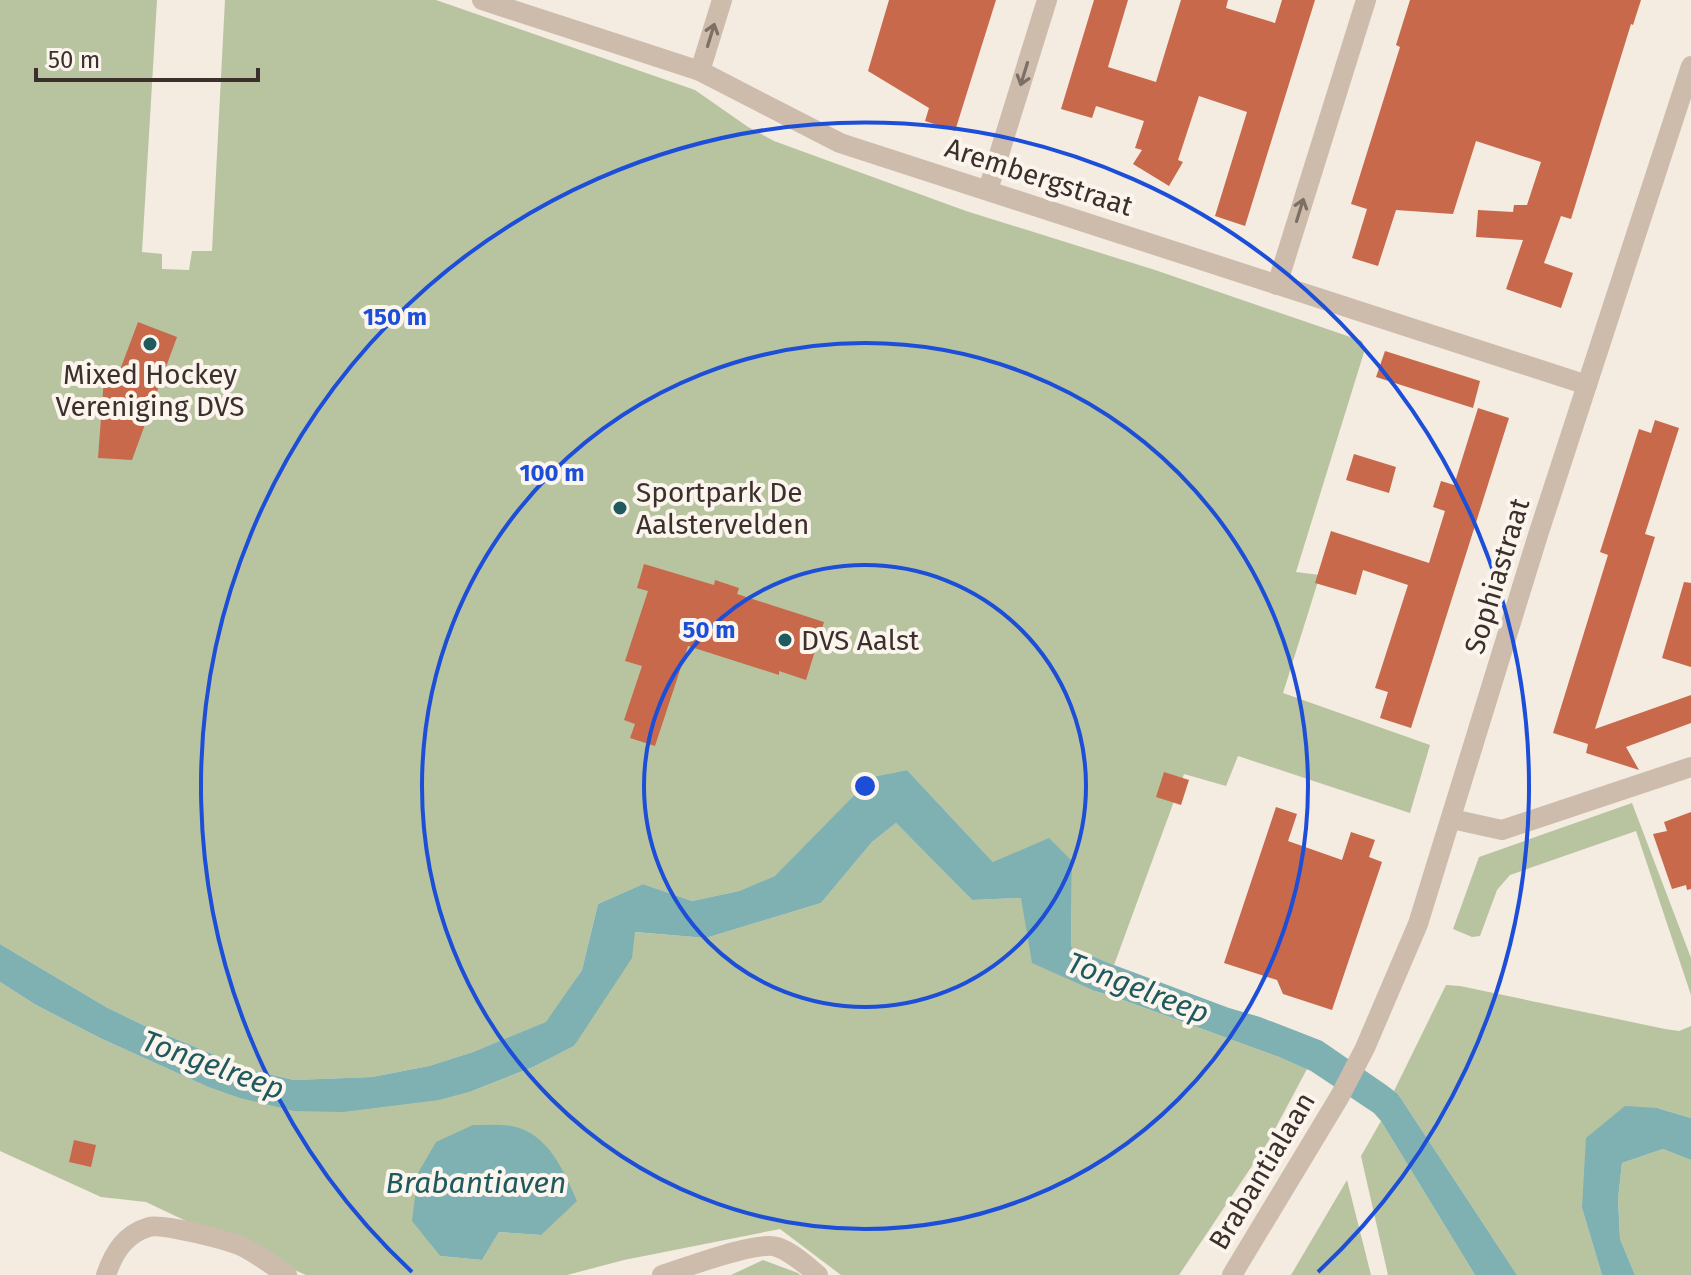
<svg xmlns="http://www.w3.org/2000/svg" width="1691" height="1275" viewBox="0 0 1691 1275" font-family="'Fira Sans',sans-serif">
<style>
.green{fill:#b8c4a0;fill-rule:evenodd}
.water{fill:#7fb0b2}
.building{fill:#c8694b}
.lines{fill:none;stroke-linecap:round;stroke-linejoin:round}
.minor{stroke:#cdbbac;stroke-width:20}
.tertiary{stroke:#cdbbac;stroke-width:20}
.oneway{stroke:#7d6f65}
.ring{fill:none;stroke:#1d4ed8;stroke-width:4}
.poi-dot{fill:#1f5a5e;stroke:#fbf5ee;stroke-width:3}
.labels{text-anchor:middle;dominant-baseline:central;stroke-width:8;stroke-linejoin:round;paint-order:stroke}
.street-label{font-size:28px;fill:#3b302b;stroke:#fbf5ee}
.poi-label{font-size:28px;fill:#3b302b;stroke:#fbf5ee;text-anchor:start}
.water-label{font-size:30px;font-style:italic;fill:#1f5a5e;stroke:#fbf5ee}
.centre{fill:#1d4ed8;stroke:#fbf5ee;stroke-width:4}
.ring-label{font-size:24px;text-anchor:middle;font-weight:bold;fill:#1d4ed8;stroke:#fbf5ee;stroke-width:8;stroke-linejoin:round;paint-order:stroke}
</style>
<rect width="100%" height="100%" fill="#f4ebe1"/>
<g class="green">
<path d="M 0,0 L 157,0 L 142,252 L 162,254 L 162,269 L 189,270 L 192,251 L 212,251 L 225,0 L 436,0 L 695,90 L 748,127 L 774,141 L 966,211 L 1155,270 L 1362,341 L 1365,349 L 1296,572 L 1320,575 L 1283,693 L 1430,745 L 1410,813 L 1238,756 L 1226,786 L 1184,774 L 1114,965 L 1071,947 L 1072,861 L 993,862 L 907,770 L 872,777 L 776,876 L 739,891 L 692,901 L 643,884 L 598,904 L 582,970 L 547,1022 L 473,1052 L 429,1066 L 372,1077 L 294,1080 L 251,1070 L 147,1027 L 106,1007 L 0,944 Z"/>
<path d="M 1632,803 L 1691,958 L 1691,995 L 1636,831 L 1510,875 L 1497,890 L 1480,936 L 1472,937 L 1453,929 L 1479,857 Z"/>
<path d="M 896,823 L 972,900 L 1021,898 L 1095,991 L 1115,997 L 1279,1057 L 1307,1069 L 1268,1142 L 1179,1275 L 841,1275 L 780,1229 L 624,1260 L 567,1275 L 306,1275 L 224,1239 L 146,1202 L 101,1197 L 0,1151 L 0,982 L 36,1005 L 100,1038 L 206,1086 L 472,1091 L 533,1067 L 574,1046 L 634,932 L 706,938 L 821,903 L 872,842 ZM 473,1125 C 507,1125 518,1124 546,1147 L 541,1235 L 499,1232 L 482,1260 L 440,1256 L 413,1221 Z"/>
<path d="M 1446,985 L 1460,986 L 1665,1029 L 1679,1031 L 1691,1026 L 1691,1118 L 1657,1108 L 1582,1208 L 1602,1275 L 1517,1275 L 1398,1094 L 1394,1091 Z"/>
<path d="M 1381,1121 L 1475,1275 L 1388,1275 L 1361,1156 Z"/>
<path d="M 1663,1149 L 1691,1160 L 1691,1275 L 1635,1275 L 1620,1239 L 1618,1199 L 1622,1163 Z"/>
<path d="M 1347,1180 L 1371,1275 L 1291,1275 Z"/>
<path d="M 763,1260 L 798,1273 L 800,1275 L 731,1275 Z"/>
</g>
<g class="water">
<path d="M 907,770 L 993,862 L 1049,838 L 1072,861 L 1071,947 L 1114,965 L 1229,1008 L 1260,1017 L 1322,1041 L 1386,1085 L 1398,1094 L 1517,1275 L 1475,1275 L 1381,1121 L 1374,1113 L 1311,1071 L 1279,1057 L 1115,997 L 1095,991 L 1032,963 L 1021,898 L 972,900 L 896,823 L 872,842 L 821,903 L 706,938 L 635,932 L 632,958 L 574,1046 L 533,1067 L 472,1091 L 439,1100 L 343,1112 L 294,1111 L 240,1098 L 206,1086 L 100,1038 L 36,1005 L 0,982 L 0,944 L 106,1007 L 147,1027 L 251,1070 L 294,1080 L 372,1077 L 429,1066 L 473,1052 L 546,1022 L 582,970 L 598,904 L 643,884 L 692,901 L 739,891 L 775,876 L 872,777 Z"/>
<path d="M 1625,1106 L 1657,1108 L 1691,1118 L 1691,1160 L 1663,1149 L 1622,1163 L 1618,1199 L 1620,1239 L 1635,1275 L 1602,1275 L 1582,1208 L 1586,1138 Z"/>
<path d="M 473,1125 C 486,1125 499,1124 512,1126 C 548,1133 564,1171 577,1201 L 541,1235 L 499,1232 L 482,1260 L 440,1256 L 412,1221 L 418,1173 L 436,1142 Z"/>
</g>
<g class="building">
<path d="M 889,0 L 996,0 L 955,131 L 925,121 L 929,108 L 868,71 Z"/>
<path d="M 1094,0 L 1128,0 L 1108,67 L 1156,82 L 1181,0 L 1228,0 L 1226,8 L 1275,23 L 1282,0 L 1315,0 L 1245,226 L 1215,216 L 1247,112 L 1199,96 L 1178,160 L 1183,162 L 1169,186 L 1133,164 L 1142,150 L 1135,148 L 1144,121 L 1096,106 L 1092,118 L 1061,109 Z"/>
<path d="M 1410,0 L 1641,0 L 1633,25 L 1631,24 L 1571,219 L 1561,216 L 1544,263 L 1573,273 L 1561,308 L 1506,289 L 1523,240 L 1476,237 L 1478,210 L 1513,212 L 1514,205 L 1527,205 L 1541,162 L 1476,141 L 1453,214 L 1396,210 L 1378,266 L 1352,258 L 1367,209 L 1351,204 L 1400,47 L 1396,45 Z"/>
<path d="M 138,322 L 177,337 L 132,460 L 98,458 L 104,378 L 117,378 Z"/>
<path d="M 1385,351 L 1480,381 L 1473,408 L 1376,377 Z"/>
<path d="M 1478,408 L 1509,418 L 1411,728 L 1380,718 L 1388,692 L 1375,688 L 1408,585 L 1363,570 L 1356,595 L 1315,583 L 1331,531 L 1429,563 L 1445,511 L 1433,507 L 1441,481 L 1454,485 Z"/>
<path d="M 1655,420 L 1679,428 L 1645,534 L 1655,537 L 1595,729 L 1691,695 L 1691,723 L 1626,747 L 1639,770 L 1586,753 L 1588,744 L 1553,733 L 1608,555 L 1600,552 L 1639,429 L 1651,433 Z"/>
<path d="M 1354,454 L 1396,467 L 1389,493 L 1346,480 Z"/>
<path d="M 644,564 L 714,585 L 715,580 L 739,588 L 737,594 L 824,622 L 806,680 L 779,671 L 779,675 L 688,646 L 655,746 L 630,738 L 635,724 L 624,720 L 642,666 L 625,661 L 648,591 L 637,588 Z"/>
<path d="M 1684,582 L 1691,583 L 1691,667 L 1662,658 Z"/>
<path d="M 1164,772 L 1189,780 L 1181,805 L 1156,797 Z"/>
<path d="M 1276,807 L 1297,814 L 1288,841 L 1342,860 L 1351,832 L 1375,840 L 1369,857 L 1382,862 L 1332,1010 L 1283,994 L 1277,980 L 1224,963 Z"/>
<path d="M 1691,812 L 1691,889 L 1687,890 L 1686,885 L 1672,889 L 1653,834 L 1667,831 L 1664,822 Z"/>
<path d="M 74,1140 L 96,1145 L 91,1167 L 69,1162 Z"/>
</g>
<g class="lines">
<g class="minor">
<path d="M 482,0 L 700,71 L 840,143 L 1587,385"/>
<path d="M 700,71 L 722,0"/>
<path d="M 988,190 L 1047,0"/>
<path d="M 1277,285 L 1366,0"/>
<path d="M 1452,819 L 1502,830 L 1691,767"/>
<path d="M 106,1275 C 114,1252 125,1234 149,1227 C 162,1223 232,1241 245,1248 C 260,1256 273,1266 287,1275"/>
<path d="M 662,1275 C 685,1268 757,1240 777,1247 C 792,1252 806,1265 818,1275"/>
</g>
<path class="tertiary" d="M 1232,1275 L 1340,1096 L 1365,1048 L 1418,924 L 1538,535 L 1691,66"/>
</g>
<defs><path id="oneway-shaft" d="M-6 0H5M1.5-3L5.5 0L1.5 3" fill="none" stroke-width="1.6" stroke-linecap="round" stroke-linejoin="round" transform="scale(2)"/></defs>
<g class="oneway">
<use href="#oneway-shaft" transform="translate(711 35) rotate(-73)"/>
<use href="#oneway-shaft" transform="translate(1024 74) rotate(107)"/>
<use href="#oneway-shaft" transform="translate(1300 210) rotate(-73)"/>
</g>
<g class="ring">
<circle cx="865" cy="786" r="221"/>
<circle cx="865" cy="786" r="443"/>
<path d="M412 1272A664 664 0 1 1 1318 1272"/>
</g>
<g class="poi-dot">
<circle cx="150" cy="344" r="8"/>
<circle cx="620" cy="508" r="8"/>
<circle cx="785" cy="640" r="8"/>
</g>
<g class="labels">
<g class="street-label">
<text transform="translate(1039 177) rotate(18)">Arembergstraat</text>
<text transform="translate(1497 576) rotate(-73)">Sophiastraat</text>
<text transform="translate(1262 1171) rotate(-59)">Brabantialaan</text>
</g>
<g class="poi-label">
<text x="150" y="374" text-anchor="middle">Mixed Hockey<tspan x="150" dy="32">Vereniging DVS</tspan></text>
<text x="636" y="492">Sportpark De<tspan x="636" dy="32">Aalstervelden</tspan></text>
<text x="801" y="640">DVS Aalst</text>
</g>
<g class="water-label">
<text transform="translate(1138 988) rotate(21)">Tongelreep</text>
<text transform="translate(213 1065) rotate(20)">Tongelreep</text>
<text x="476" y="1183">Brabantiaven</text>
</g>
</g>
<circle cx="865" cy="786" r="12" class="centre"/>
<g class="ring-label">
<text x="395" y="325">150 m</text>
<text x="552" y="481">100 m</text>
<text x="709" y="638">50 m</text>
</g>
<path d="M36 68v12h222v-12" fill="none" stroke="#3b302b" stroke-width="4"/>
<text x="48" y="68" font-size="24" fill="#3b302b" stroke="#fbf5ee" stroke-width="6" paint-order="stroke">50 m</text>
</svg>
